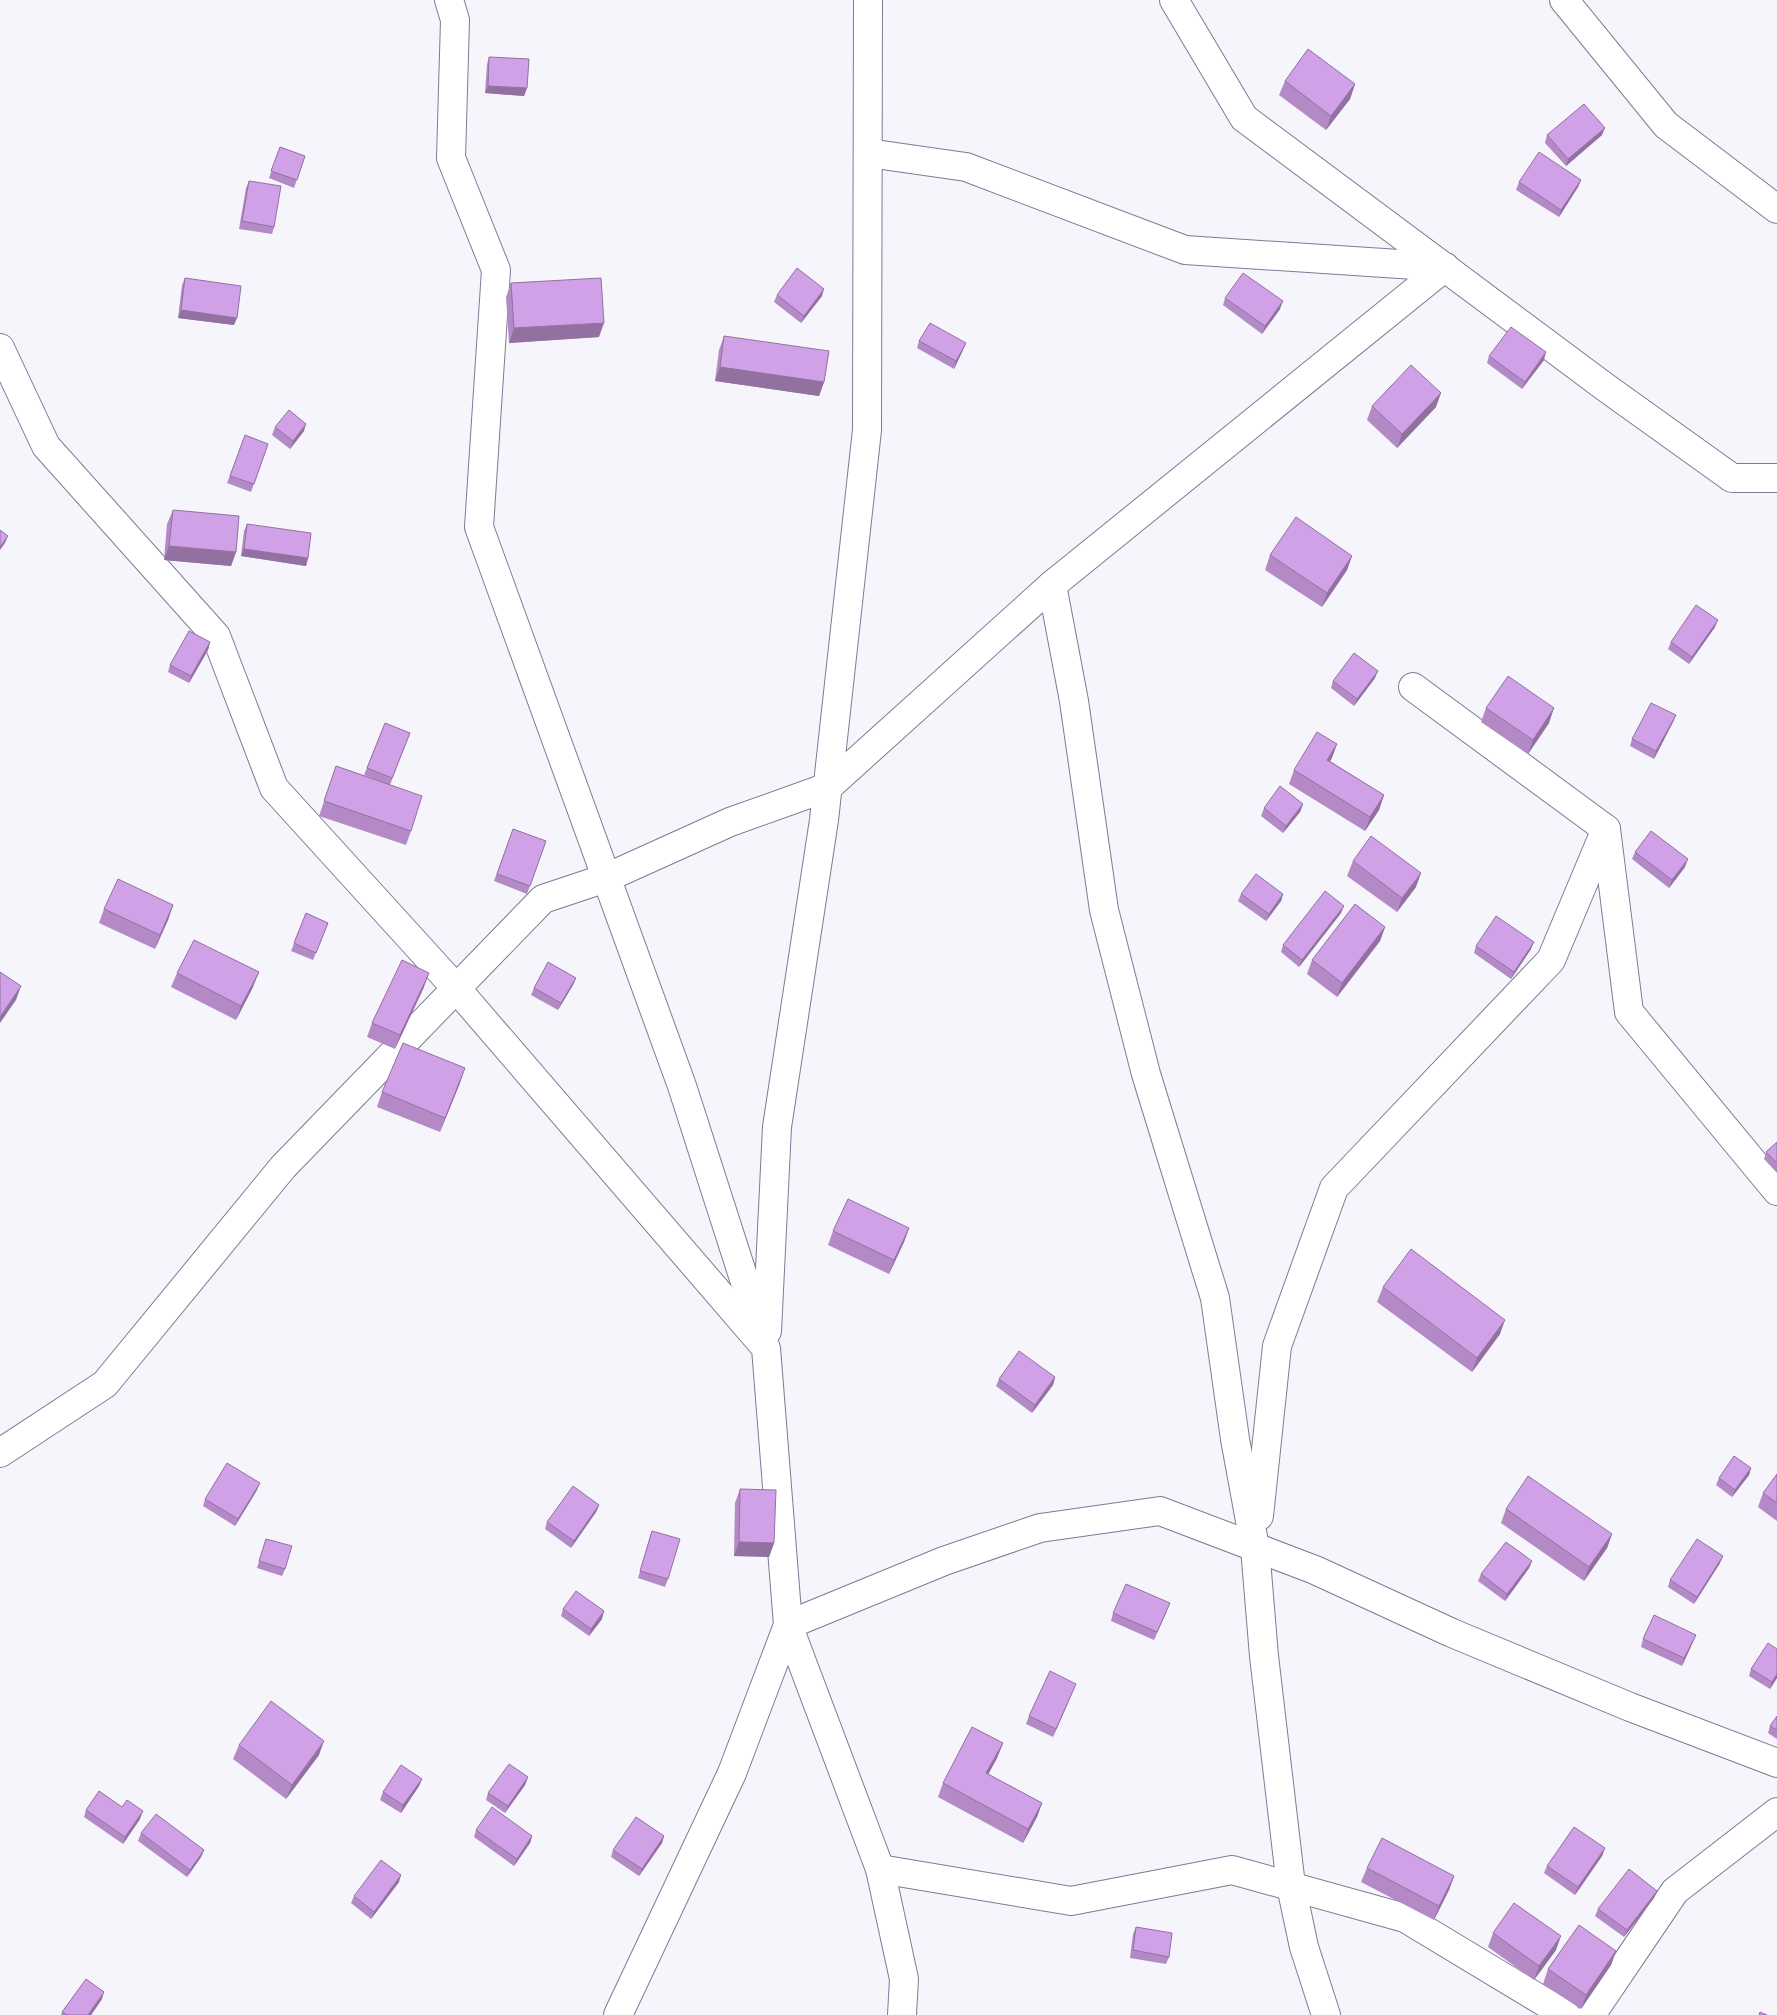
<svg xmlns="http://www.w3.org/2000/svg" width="1777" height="2015" viewBox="0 0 1777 2015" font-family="'DejaVu Sans',sans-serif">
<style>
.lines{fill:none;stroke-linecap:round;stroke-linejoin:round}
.street-casing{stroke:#7d7b96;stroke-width:30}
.street{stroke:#fff;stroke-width:28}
.wall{fill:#b38ac6}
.shaded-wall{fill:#9271a1}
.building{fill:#d0a1e6;stroke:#9271a1}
</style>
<rect width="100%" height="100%" fill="#f5f5fb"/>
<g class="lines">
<g class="street-casing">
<g id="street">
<path d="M 449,0 L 455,20 L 451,158 L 496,270 L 479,527 L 682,1086 L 762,1335"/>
<path d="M 1174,0 L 1244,118 L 1605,387 L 1732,478 L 1777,478"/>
<path d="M 1564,0 L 1666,125 L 1777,209"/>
<path d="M 868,153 L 966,167 L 1185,250 L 1445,267"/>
<path d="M 0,348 L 46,446 L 216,636 L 274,788 L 455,987 L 766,1348 L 788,1625 L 880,1869 L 904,1979 L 902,2015"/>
<path d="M 1052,585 L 1074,701 L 1104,910 L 1146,1074 L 1215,1298 L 1235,1439 L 1255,1548 L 1264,1656 L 1291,1886 L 1304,1947 L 1326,2015"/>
<path d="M 1413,687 L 1606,829 L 1629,1012 L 1777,1191"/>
<path d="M 767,1331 L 777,1127 L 824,820 L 867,430 L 868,0"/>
<path d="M 0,1453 L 105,1384 L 283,1167 L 543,899 L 606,878 L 730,822 L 828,787 L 1052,585 L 1445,267"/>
<path d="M 1259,1516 L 1277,1346 L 1334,1188 L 1551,960 L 1606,829"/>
<path d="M 880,1869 L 1071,1901 L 1232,1870 L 1405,1918 L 1566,2015"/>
<path d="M 618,2015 L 732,1773 L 788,1625 L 944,1561 L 1040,1528 L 1160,1511 L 1315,1570 L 1452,1633 L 1630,1707 L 1777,1763"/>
<path d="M 1591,2015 L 1675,1891 L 1777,1812"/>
</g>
</g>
<use href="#street" class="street"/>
</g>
<g class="wall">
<path d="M 489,57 L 527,88 L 524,96 L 485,93 L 487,64 Z"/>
<path d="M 1285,81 L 1355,84 L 1350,99 L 1326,130 L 1279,95 Z"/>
<path d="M 1547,135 L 1602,135 L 1566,166 L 1545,143 Z"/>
<path d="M 280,147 L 305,156 L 294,188 L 269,178 Z"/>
<path d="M 1581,180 L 1578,187 L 1559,217 L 1516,190 L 1519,182 Z"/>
<path d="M 249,181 L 274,227 L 272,234 L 239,229 L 246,188 Z"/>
<path d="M 185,278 L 234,325 L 178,318 L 182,285 Z"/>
<path d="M 511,283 L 599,337 L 509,343 L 506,297 Z"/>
<path d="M 777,295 L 822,296 L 801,323 L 774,302 Z"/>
<path d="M 1225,298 L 1280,309 L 1262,334 L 1223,305 Z"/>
<path d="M 724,336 L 824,382 L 819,396 L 715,381 L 719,350 Z"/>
<path d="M 919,341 L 963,350 L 954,369 L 917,348 Z"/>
<path d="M 1489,356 L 1544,360 L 1522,389 L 1487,363 Z"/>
<path d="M 1372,406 L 1436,407 L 1397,448 L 1367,420 Z"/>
<path d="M 275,427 L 304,431 L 290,449 L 272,435 Z"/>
<path d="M 245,435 L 268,444 L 251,492 L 227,483 Z"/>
<path d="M 173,510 L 236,552 L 231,566 L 164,560 L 167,524 Z"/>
<path d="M 247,524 L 308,558 L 306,566 L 241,556 L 244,531 Z"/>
<path d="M 1270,555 L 1352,556 L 1347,570 L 1322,607 L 1265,570 Z"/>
<path d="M 1715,627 L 1689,664 L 1668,649 L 1671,642 Z"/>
<path d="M 210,642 L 208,650 L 189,683 L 168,672 L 170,665 Z"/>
<path d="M 1375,678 L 1354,706 L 1331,688 L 1333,681 Z"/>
<path d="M 1486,708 L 1549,723 L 1528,754 L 1481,722 Z"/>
<path d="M 1676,715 L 1673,722 L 1654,759 L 1630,746 L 1632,739 Z"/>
<path d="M 385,723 L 410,733 L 390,785 L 411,831 L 406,845 L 319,816 L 336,766 L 383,782 L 364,775 Z"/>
<path d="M 1337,744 L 1330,761 L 1384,795 L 1379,810 L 1365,831 L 1289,784 L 1294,770 Z"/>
<path d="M 1303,804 L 1300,812 L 1283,833 L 1261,816 L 1264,808 Z"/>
<path d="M 513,829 L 546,841 L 527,894 L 494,881 Z"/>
<path d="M 1635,852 L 1685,867 L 1669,888 L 1632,859 Z"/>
<path d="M 1353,861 L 1416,887 L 1397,912 L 1347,876 Z"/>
<path d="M 1241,894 L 1283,894 L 1281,901 L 1266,921 L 1238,901 Z"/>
<path d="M 173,905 L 168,920 L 155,949 L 99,923 L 104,909 Z"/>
<path d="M 306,913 L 328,923 L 313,960 L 291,951 Z"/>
<path d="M 1341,913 L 1299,967 L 1281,952 L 1283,945 Z"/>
<path d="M 1385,927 L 1380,941 L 1337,997 L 1307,974 L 1312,960 Z"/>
<path d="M 1476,946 L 1531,949 L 1511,979 L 1474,953 Z"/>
<path d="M 177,973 L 253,987 L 236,1020 L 171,987 Z"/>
<path d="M 576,978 L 573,985 L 558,1010 L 531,995 L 534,988 Z"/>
<path d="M 424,987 L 395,1049 L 367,1037 L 372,1023 Z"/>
<path d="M 460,1083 L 440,1132 L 377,1107 L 382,1092 Z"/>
<path d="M 1777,1142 L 1777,1173 L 1764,1159 L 1766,1152 Z"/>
<path d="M 909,1228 L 904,1242 L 889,1274 L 828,1245 L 833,1231 Z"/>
<path d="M 1383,1287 L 1500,1334 L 1472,1372 L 1377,1302 Z"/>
<path d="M 1055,1377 L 1053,1385 L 1032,1413 L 996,1386 L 999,1379 Z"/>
<path d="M 1751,1468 L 1749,1475 L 1732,1497 L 1716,1485 L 1719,1478 Z"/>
<path d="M 1777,1474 L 1777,1521 L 1758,1507 L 1763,1493 Z"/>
<path d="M 740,1489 L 774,1543 L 769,1557 L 734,1556 L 735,1503 Z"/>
<path d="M 257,1490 L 235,1526 L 203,1506 L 205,1499 Z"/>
<path d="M 599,1505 L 596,1512 L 571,1548 L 545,1529 L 547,1522 Z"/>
<path d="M 1506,1509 L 1612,1534 L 1607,1548 L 1584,1581 L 1501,1523 Z"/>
<path d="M 652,1531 L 668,1579 L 665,1587 L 638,1578 Z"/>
<path d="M 266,1539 L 285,1569 L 282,1576 L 257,1568 Z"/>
<path d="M 1532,1561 L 1529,1568 L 1505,1601 L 1478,1581 L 1481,1574 Z"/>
<path d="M 1720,1563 L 1694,1604 L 1668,1587 L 1670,1580 Z"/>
<path d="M 563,1609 L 602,1619 L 589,1636 L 561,1616 Z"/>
<path d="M 1167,1611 L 1154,1640 L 1111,1621 L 1113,1613 Z"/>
<path d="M 1696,1635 L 1682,1666 L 1641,1647 L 1643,1639 Z"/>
<path d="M 1751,1669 L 1777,1678 L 1770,1689 L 1749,1676 Z"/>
<path d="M 1073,1691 L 1053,1737 L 1026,1724 L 1029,1716 Z"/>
<path d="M 1777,1716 L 1777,1739 L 1768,1733 L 1770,1726 Z"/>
<path d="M 1003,1743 L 997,1758 L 988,1774 L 1042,1803 L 1037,1817 L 1023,1843 L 938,1797 L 943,1783 Z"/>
<path d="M 239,1745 L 319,1755 L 286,1799 L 233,1759 Z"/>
<path d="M 528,1777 L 525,1785 L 505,1813 L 486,1800 L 488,1793 Z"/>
<path d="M 422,1779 L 419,1786 L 401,1813 L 380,1800 L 383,1792 Z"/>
<path d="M 122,1807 L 140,1819 L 123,1844 L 84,1817 L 86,1810 Z"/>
<path d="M 476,1830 L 532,1836 L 530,1843 L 514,1866 L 474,1837 Z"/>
<path d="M 141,1833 L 204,1850 L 201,1857 L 187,1877 L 138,1841 Z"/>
<path d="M 664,1836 L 662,1843 L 639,1876 L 611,1857 L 613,1850 Z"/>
<path d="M 1605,1848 L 1602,1856 L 1575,1895 L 1544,1873 L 1547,1866 Z"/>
<path d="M 1367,1868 L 1454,1876 L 1449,1890 L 1434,1920 L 1361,1882 Z"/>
<path d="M 399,1882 L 371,1919 L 351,1903 L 354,1896 Z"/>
<path d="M 1654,1898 L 1624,1937 L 1595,1916 L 1598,1909 Z"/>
<path d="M 1136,1927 L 1169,1957 L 1166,1964 L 1130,1958 L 1133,1934 Z"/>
<path d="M 1493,1933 L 1556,1950 L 1534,1980 L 1488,1947 Z"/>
<path d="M 1616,1951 L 1611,1965 L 1581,2009 L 1543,1984 L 1548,1969 Z"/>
<path d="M 102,1999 L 91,2015 L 61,2015 L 62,2012 Z"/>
</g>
<g class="shaded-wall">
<path d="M 1355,84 L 1350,99 L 1326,130 L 1331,116 Z"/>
<path d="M 488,86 L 527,88 L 524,96 L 485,93 Z"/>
<path d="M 1605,128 L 1602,135 L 1566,166 L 1568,159 Z"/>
<path d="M 1581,180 L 1578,187 L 1559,217 L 1561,210 Z"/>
<path d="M 824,289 L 822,296 L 801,323 L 804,316 Z"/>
<path d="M 1283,301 L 1280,309 L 1262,334 L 1265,326 Z"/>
<path d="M 181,310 L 237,318 L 234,325 L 178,318 Z"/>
<path d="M 604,323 L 599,337 L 509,343 L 514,328 Z"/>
<path d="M 966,343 L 963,350 L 954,369 L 956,361 Z"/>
<path d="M 1546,352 L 1544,360 L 1522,389 L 1525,382 Z"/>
<path d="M 720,367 L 824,382 L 819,396 L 715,381 Z"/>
<path d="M 1441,393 L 1436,407 L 1397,448 L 1402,434 Z"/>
<path d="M 306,424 L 304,431 L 290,449 L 293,441 Z"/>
<path d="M 8,536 L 5,543 L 0,550 L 0,547 Z"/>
<path d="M 169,546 L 236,552 L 231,566 L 164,560 Z"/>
<path d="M 244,549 L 308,558 L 306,566 L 241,556 Z"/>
<path d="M 1352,556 L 1347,570 L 1322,607 L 1327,593 Z"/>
<path d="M 1718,620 L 1715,627 L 1689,664 L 1692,657 Z"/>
<path d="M 210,642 L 208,650 L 189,683 L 191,676 Z"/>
<path d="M 1378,671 L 1375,678 L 1354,706 L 1357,699 Z"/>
<path d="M 1554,708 L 1549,723 L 1528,754 L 1533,740 Z"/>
<path d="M 1676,715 L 1673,722 L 1654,759 L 1656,751 Z"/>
<path d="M 1337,744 L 1332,758 L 1322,774 L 1327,760 Z"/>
<path d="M 1384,795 L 1379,810 L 1365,831 L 1370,817 Z"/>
<path d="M 1303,804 L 1300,812 L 1283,833 L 1286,826 Z"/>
<path d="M 1688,859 L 1685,867 L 1669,888 L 1672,880 Z"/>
<path d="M 1421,873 L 1416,887 L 1397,912 L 1402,898 Z"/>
<path d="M 1283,894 L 1281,901 L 1266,921 L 1269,914 Z"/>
<path d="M 173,905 L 168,920 L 155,949 L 160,935 Z"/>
<path d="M 1344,906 L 1341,913 L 1299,967 L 1302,960 Z"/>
<path d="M 1385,927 L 1380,941 L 1337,997 L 1342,983 Z"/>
<path d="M 1534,942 L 1531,949 L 1511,979 L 1514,972 Z"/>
<path d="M 259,972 L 253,987 L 236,1020 L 241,1006 Z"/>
<path d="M 429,973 L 424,987 L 395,1049 L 400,1035 Z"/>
<path d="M 576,978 L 573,985 L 558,1010 L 561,1003 Z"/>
<path d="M 21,986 L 16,1000 L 0,1023 L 0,1017 Z"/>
<path d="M 465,1068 L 460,1083 L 440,1132 L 445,1118 Z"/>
<path d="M 909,1228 L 904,1242 L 889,1274 L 894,1260 Z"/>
<path d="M 1505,1320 L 1500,1334 L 1472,1372 L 1477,1358 Z"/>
<path d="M 1055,1377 L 1053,1385 L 1032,1413 L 1035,1405 Z"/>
<path d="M 1751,1468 L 1749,1475 L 1732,1497 L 1735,1490 Z"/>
<path d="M 260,1483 L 257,1490 L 235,1526 L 238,1519 Z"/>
<path d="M 599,1505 L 596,1512 L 571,1548 L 574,1541 Z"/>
<path d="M 1612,1534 L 1607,1548 L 1584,1581 L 1589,1567 Z"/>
<path d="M 739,1542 L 774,1543 L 769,1557 L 734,1556 Z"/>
<path d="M 1723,1556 L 1720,1563 L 1694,1604 L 1697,1597 Z"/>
<path d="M 1532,1561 L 1529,1568 L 1505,1601 L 1507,1594 Z"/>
<path d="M 604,1611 L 602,1619 L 589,1636 L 591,1629 Z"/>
<path d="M 1696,1635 L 1693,1642 L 1682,1666 L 1684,1658 Z"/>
<path d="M 1777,1674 L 1777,1678 L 1770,1689 L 1772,1682 Z"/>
<path d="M 1076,1684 L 1073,1691 L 1053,1737 L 1056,1729 Z"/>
<path d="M 324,1741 L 319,1755 L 286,1799 L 292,1785 Z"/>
<path d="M 1003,1743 L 997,1758 L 981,1788 L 986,1773 Z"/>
<path d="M 528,1777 L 525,1785 L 505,1813 L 508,1806 Z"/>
<path d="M 422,1779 L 419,1786 L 401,1813 L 403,1805 Z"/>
<path d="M 1042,1803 L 1037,1817 L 1023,1843 L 1028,1829 Z"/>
<path d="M 143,1811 L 140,1819 L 123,1844 L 125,1837 Z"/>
<path d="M 532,1836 L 530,1843 L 514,1866 L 517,1859 Z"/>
<path d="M 664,1836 L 662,1843 L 639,1876 L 642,1869 Z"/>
<path d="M 1605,1848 L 1602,1856 L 1575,1895 L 1578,1887 Z"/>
<path d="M 204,1850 L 201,1857 L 187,1877 L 190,1870 Z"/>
<path d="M 401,1875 L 399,1882 L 371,1919 L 374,1912 Z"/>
<path d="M 1454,1876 L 1449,1890 L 1434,1920 L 1439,1906 Z"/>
<path d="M 1657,1891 L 1654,1898 L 1624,1937 L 1627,1930 Z"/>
<path d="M 1561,1936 L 1556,1950 L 1534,1980 L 1539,1966 Z"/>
<path d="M 1616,1951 L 1611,1965 L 1581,2009 L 1586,1995 Z"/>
<path d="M 104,1992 L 102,1999 L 91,2015 L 88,2015 Z"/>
</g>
<g class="building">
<path d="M 1308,49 L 1355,84 L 1331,116 L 1285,81 Z"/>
<path d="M 489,57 L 529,59 L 527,88 L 488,86 Z"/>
<path d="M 1584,104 L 1605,128 L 1568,159 L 1547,135 Z"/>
<path d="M 280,147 L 305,156 L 297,180 L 271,171 Z"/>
<path d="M 1539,152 L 1581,180 L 1561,210 L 1519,182 Z"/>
<path d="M 249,181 L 281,186 L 274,227 L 242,221 Z"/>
<path d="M 797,268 L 824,289 L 804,316 L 777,295 Z"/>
<path d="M 1243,273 L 1283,301 L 1265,326 L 1225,298 Z"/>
<path d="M 185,278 L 241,286 L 237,318 L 181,310 Z"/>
<path d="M 601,278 L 604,323 L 514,328 L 511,283 Z"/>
<path d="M 930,323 L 966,343 L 956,361 L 919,341 Z"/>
<path d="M 1511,327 L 1546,352 L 1525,382 L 1489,356 Z"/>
<path d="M 724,336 L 829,351 L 824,382 L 720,367 Z"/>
<path d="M 1411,365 L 1441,393 L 1402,434 L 1372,406 Z"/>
<path d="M 289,410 L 306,424 L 293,441 L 275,427 Z"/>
<path d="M 245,435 L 268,444 L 254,484 L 230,476 Z"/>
<path d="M 173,510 L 239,516 L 236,552 L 169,546 Z"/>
<path d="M 1296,517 L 1352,556 L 1327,593 L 1270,555 Z"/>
<path d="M 247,524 L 311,533 L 308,558 L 244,549 Z"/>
<path d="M 0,530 L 8,536 L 0,547 Z"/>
<path d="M 1696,605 L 1718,620 L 1692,657 L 1671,642 Z"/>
<path d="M 189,631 L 210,642 L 191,676 L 170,665 Z"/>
<path d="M 1354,653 L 1378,671 L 1357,699 L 1333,681 Z"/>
<path d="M 1508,676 L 1554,708 L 1533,740 L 1486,708 Z"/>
<path d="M 1651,703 L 1676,715 L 1656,751 L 1632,739 Z"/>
<path d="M 385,723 L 410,733 L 392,778 L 367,768 Z"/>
<path d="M 1317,732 L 1337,744 L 1327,760 L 1384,795 L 1370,817 L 1294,770 Z"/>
<path d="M 336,766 L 422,796 L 411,831 L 324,801 Z"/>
<path d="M 1280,786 L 1303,804 L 1286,826 L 1264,808 Z"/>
<path d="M 513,829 L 546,841 L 530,886 L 497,874 Z"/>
<path d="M 1651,831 L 1688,859 L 1672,880 L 1635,852 Z"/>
<path d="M 1371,836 L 1421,873 L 1402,898 L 1353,861 Z"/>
<path d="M 1256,874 L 1283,894 L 1269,914 L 1241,894 Z"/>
<path d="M 118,879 L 173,905 L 160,935 L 104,909 Z"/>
<path d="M 1325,891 L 1344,906 L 1302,960 L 1283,945 Z"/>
<path d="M 1355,904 L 1385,927 L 1342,983 L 1312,960 Z"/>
<path d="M 306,913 L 328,923 L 316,953 L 294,943 Z"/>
<path d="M 1496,916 L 1534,942 L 1514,972 L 1476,946 Z"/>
<path d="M 194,940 L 259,972 L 241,1006 L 177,973 Z"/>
<path d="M 402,960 L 429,973 L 400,1035 L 372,1023 Z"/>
<path d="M 548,962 L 576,978 L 561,1003 L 534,988 Z"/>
<path d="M 0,972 L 21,986 L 0,1017 Z"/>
<path d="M 403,1043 L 465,1068 L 445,1118 L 382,1092 Z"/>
<path d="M 1777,1142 L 1777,1163 L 1766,1152 Z"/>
<path d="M 848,1199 L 909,1228 L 894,1260 L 833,1231 Z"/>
<path d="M 1411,1249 L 1505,1320 L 1477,1358 L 1383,1287 Z"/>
<path d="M 1019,1351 L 1055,1377 L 1035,1405 L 999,1379 Z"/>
<path d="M 1734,1456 L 1751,1468 L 1735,1490 L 1719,1478 Z"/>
<path d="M 227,1463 L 260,1483 L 238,1519 L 205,1499 Z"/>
<path d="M 1777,1474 L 1777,1503 L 1763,1493 Z"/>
<path d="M 1528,1476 L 1612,1534 L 1589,1567 L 1506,1509 Z"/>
<path d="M 573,1486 L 599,1505 L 574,1541 L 547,1522 Z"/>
<path d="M 740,1489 L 776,1490 L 774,1543 L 739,1542 Z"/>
<path d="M 652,1531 L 680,1539 L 668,1579 L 640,1571 Z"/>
<path d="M 266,1539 L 292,1546 L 285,1569 L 259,1561 Z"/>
<path d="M 1697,1539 L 1723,1556 L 1697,1597 L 1670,1580 Z"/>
<path d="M 1506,1542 L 1532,1561 L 1507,1594 L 1481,1574 Z"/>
<path d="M 1126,1584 L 1170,1603 L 1157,1632 L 1113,1613 Z"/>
<path d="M 576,1591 L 604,1611 L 591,1629 L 563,1609 Z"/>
<path d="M 1654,1615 L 1696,1635 L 1684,1658 L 1643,1639 Z"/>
<path d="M 1768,1643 L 1777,1649 L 1777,1674 L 1772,1682 L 1751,1669 Z"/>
<path d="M 1050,1671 L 1076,1684 L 1056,1729 L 1029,1716 Z"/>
<path d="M 271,1701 L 324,1741 L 292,1785 L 239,1745 Z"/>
<path d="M 1777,1716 L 1777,1730 L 1770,1726 Z"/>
<path d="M 972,1727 L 1003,1743 L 986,1773 L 1042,1803 L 1028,1829 L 943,1783 Z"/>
<path d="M 509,1764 L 528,1777 L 508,1806 L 488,1793 Z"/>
<path d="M 401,1765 L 422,1779 L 403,1805 L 383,1792 Z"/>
<path d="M 99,1791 L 122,1807 L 127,1800 L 143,1811 L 125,1837 L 86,1810 Z"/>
<path d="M 492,1807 L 532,1836 L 517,1859 L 476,1830 Z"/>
<path d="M 156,1814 L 204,1850 L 190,1870 L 141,1833 Z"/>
<path d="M 636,1817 L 664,1836 L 642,1869 L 613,1850 Z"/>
<path d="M 1574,1827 L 1605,1848 L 1578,1887 L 1547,1866 Z"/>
<path d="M 1382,1838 L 1454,1876 L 1439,1906 L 1367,1868 Z"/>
<path d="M 381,1860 L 401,1875 L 374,1912 L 354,1896 Z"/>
<path d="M 1629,1869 L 1657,1891 L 1627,1930 L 1598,1909 Z"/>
<path d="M 1514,1903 L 1561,1936 L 1539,1966 L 1493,1933 Z"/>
<path d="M 1579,1925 L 1616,1951 L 1586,1995 L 1548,1969 Z"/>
<path d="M 1136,1927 L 1172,1933 L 1169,1957 L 1133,1950 Z"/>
<path d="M 86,1979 L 104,1992 L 88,2015 L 67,2015 L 62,2012 Z"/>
<path d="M 1760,2012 L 1767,2015 L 1759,2015 Z"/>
</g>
</svg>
